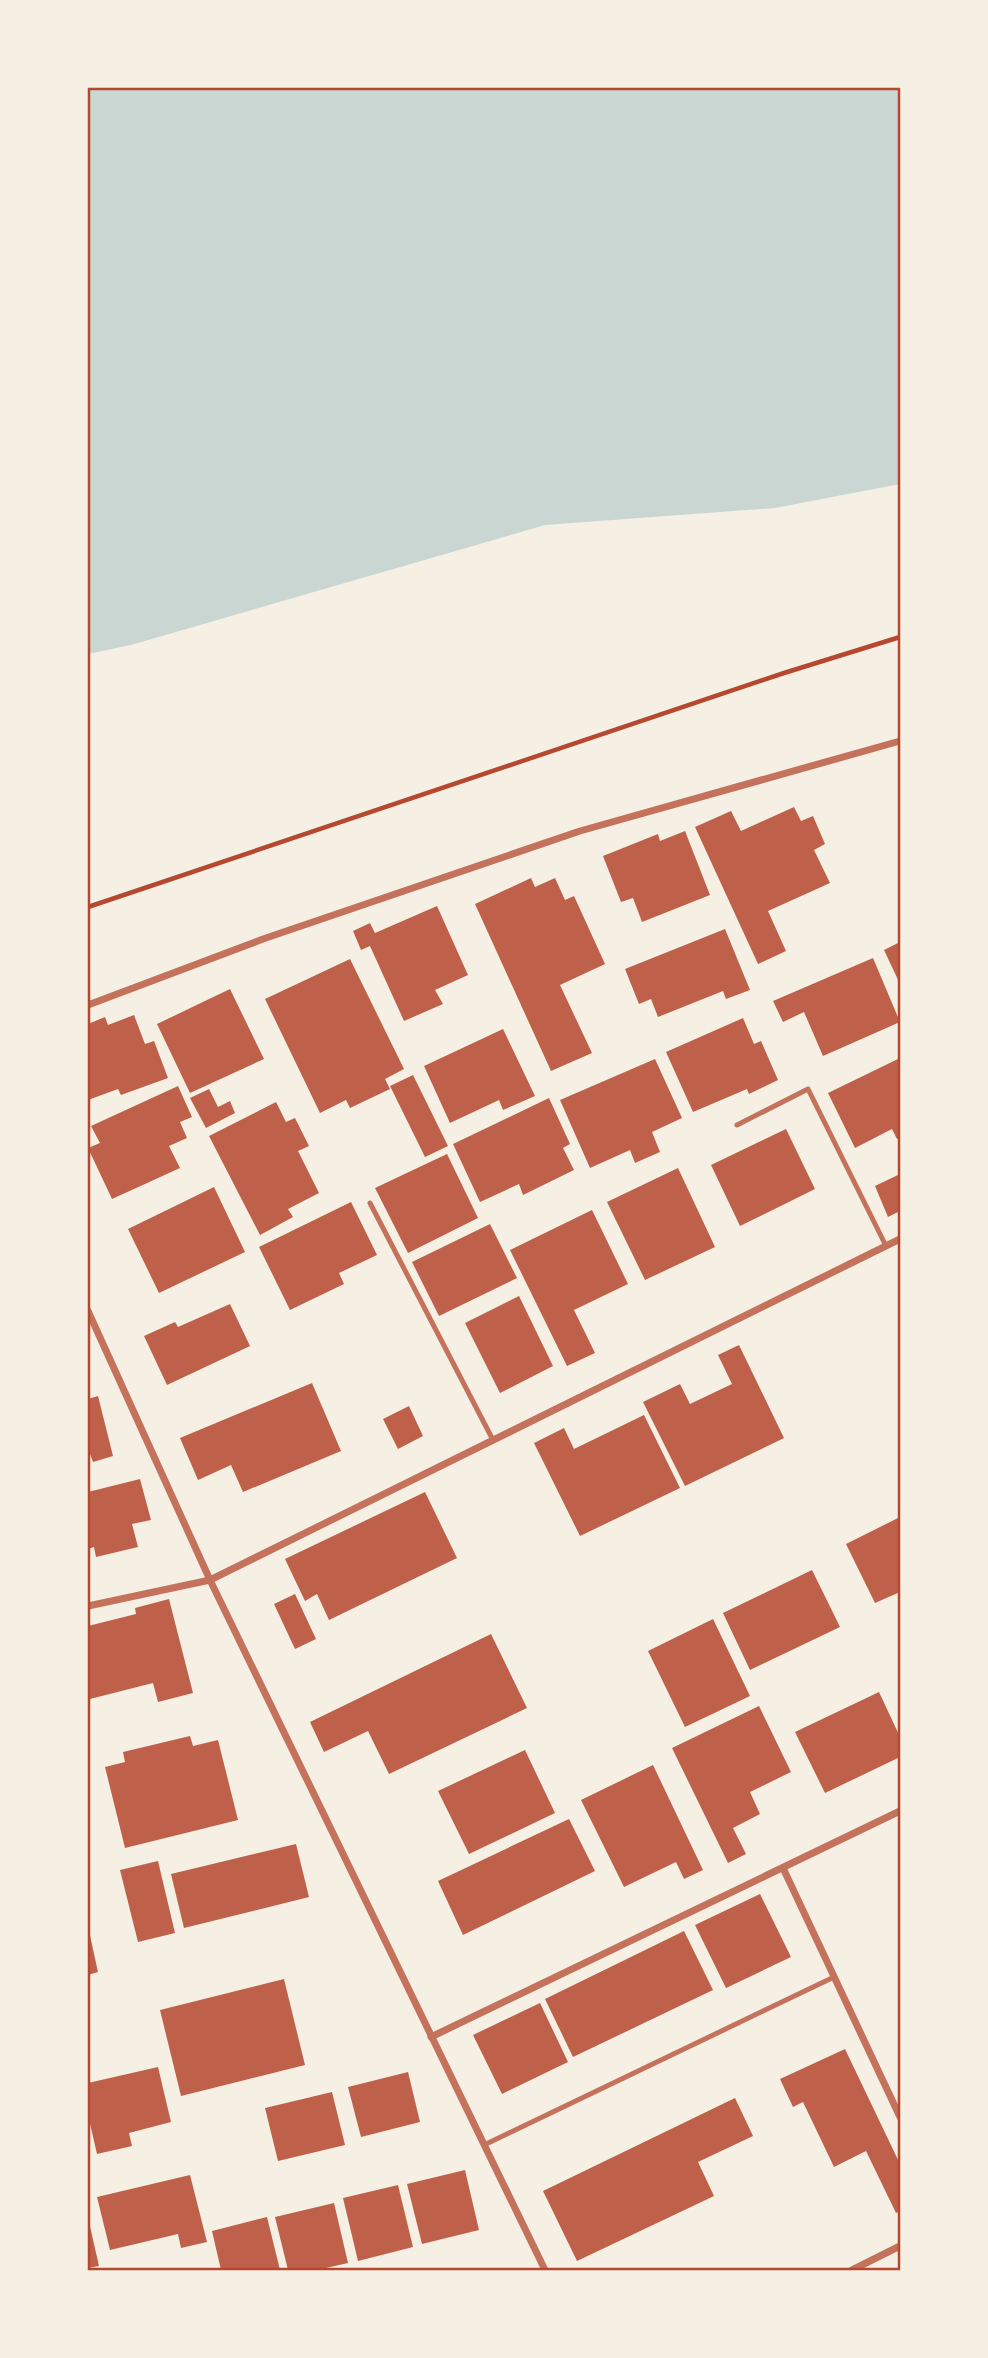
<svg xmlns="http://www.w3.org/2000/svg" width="988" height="2358" viewBox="0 0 988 2358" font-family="'Sofia Sans Condensed',sans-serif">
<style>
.water{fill:#c9d6d2}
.building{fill:#bf614a}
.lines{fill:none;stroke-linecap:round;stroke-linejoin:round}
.path{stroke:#b5482f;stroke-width:4.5}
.service{stroke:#c5725c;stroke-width:5}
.minor{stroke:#c5725c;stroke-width:7}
.neatline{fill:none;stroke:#b5482f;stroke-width:2.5}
</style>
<rect width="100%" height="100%" fill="#f6efe4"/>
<path class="water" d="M 88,88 L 900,88 L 900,484 L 775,508 L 545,525 L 131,645 L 88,654 Z"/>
<g class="building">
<path d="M 794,807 L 801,821 L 813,816 L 825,844 L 814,850 L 830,883 L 768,911 L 786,951 L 758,964 L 695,827 L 731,811 L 741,831 Z"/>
<path d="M 685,831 L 710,895 L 642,922 L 633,898 L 621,902 L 603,856 L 658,834 L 660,841 Z"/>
<path d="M 531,878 L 535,887 L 555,878 L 565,900 L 574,896 L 605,964 L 560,985 L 592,1053 L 551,1071 L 475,904 Z"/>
<path d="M 437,906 L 468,975 L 435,990 L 443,1004 L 404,1021 L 370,946 L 361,950 L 353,931 L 370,923 L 375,933 Z"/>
<path d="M 725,929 L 750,990 L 726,999 L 723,991 L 658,1017 L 651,999 L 639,1004 L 625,969 Z"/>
<path d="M 900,942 L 900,984 L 884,950 Z"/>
<path d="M 873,958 L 900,1022 L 823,1056 L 804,1012 L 783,1022 L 773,1001 Z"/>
<path d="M 350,959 L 404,1069 L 385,1079 L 390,1089 L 350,1108 L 346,1100 L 320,1113 L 265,999 Z"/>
<path d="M 230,989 L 264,1059 L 190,1093 L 157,1024 Z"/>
<path d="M 134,1015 L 145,1044 L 154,1041 L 168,1078 L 121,1095 L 118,1089 L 88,1100 L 88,1024 L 105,1017 L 108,1025 Z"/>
<path d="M 743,1018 L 754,1044 L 761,1041 L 778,1080 L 749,1094 L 747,1089 L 693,1112 L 666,1052 Z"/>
<path d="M 503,1029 L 535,1096 L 503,1110 L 499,1100 L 450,1123 L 424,1066 Z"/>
<path d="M 900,1058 L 900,1138 L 897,1139 L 892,1129 L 855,1148 L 828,1093 Z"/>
<path d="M 655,1059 L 682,1118 L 652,1132 L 660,1152 L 635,1163 L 630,1150 L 590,1168 L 560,1100 Z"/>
<path d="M 413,1075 L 448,1146 L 425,1157 L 390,1086 Z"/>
<path d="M 178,1086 L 192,1117 L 180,1122 L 187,1138 L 169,1146 L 180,1168 L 112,1199 L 88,1148 L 100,1143 L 91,1126 Z"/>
<path d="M 209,1089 L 218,1107 L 230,1101 L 235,1113 L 206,1128 L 190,1098 Z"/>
<path d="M 549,1098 L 570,1144 L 563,1148 L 574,1170 L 523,1195 L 519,1184 L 480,1202 L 453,1144 Z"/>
<path d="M 276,1102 L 286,1122 L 295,1118 L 309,1146 L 298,1151 L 319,1193 L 288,1209 L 293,1217 L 260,1235 L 209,1136 Z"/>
<path d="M 786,1129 L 815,1189 L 740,1226 L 711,1165 Z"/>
<path d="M 447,1154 L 478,1218 L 408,1253 L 375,1188 Z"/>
<path d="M 678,1168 L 715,1247 L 645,1280 L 607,1202 Z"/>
<path d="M 900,1174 L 900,1211 L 888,1217 L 875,1186 Z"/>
<path d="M 214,1187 L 245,1252 L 159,1293 L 128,1229 Z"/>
<path d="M 351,1202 L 377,1255 L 339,1273 L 344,1284 L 290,1310 L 259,1247 Z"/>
<path d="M 592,1210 L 628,1284 L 574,1310 L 595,1353 L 567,1366 L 510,1250 Z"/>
<path d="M 490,1224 L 517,1278 L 439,1316 L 412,1262 Z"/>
<path d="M 519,1296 L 553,1366 L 500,1393 L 465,1323 Z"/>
<path d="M 230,1304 L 250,1346 L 167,1385 L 144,1336 L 175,1322 L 178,1327 Z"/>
<path d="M 739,1345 L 784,1438 L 685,1486 L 643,1402 L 680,1384 L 690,1404 L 732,1384 L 718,1355 Z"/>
<path d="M 312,1383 L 341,1451 L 243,1492 L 231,1465 L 198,1480 L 180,1438 Z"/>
<path d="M 98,1396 L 113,1456 L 93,1462 L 90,1454 L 88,1454 L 88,1399 Z"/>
<path d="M 409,1406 L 423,1436 L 398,1449 L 383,1419 Z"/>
<path d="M 644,1415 L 680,1488 L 580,1536 L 534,1443 L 564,1428 L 574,1449 Z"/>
<path d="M 140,1479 L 151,1520 L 132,1524 L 138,1547 L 96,1557 L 94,1547 L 88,1549 L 88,1492 Z"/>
<path d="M 425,1492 L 457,1558 L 329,1620 L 317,1594 L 305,1601 L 285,1559 Z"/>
<path d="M 900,1517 L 900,1592 L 875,1603 L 846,1544 Z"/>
<path d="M 812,1570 L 840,1627 L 750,1670 L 723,1613 Z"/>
<path d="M 295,1594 L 316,1639 L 295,1649 L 274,1604 Z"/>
<path d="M 169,1599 L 193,1693 L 158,1702 L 153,1683 L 90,1699 L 88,1687 L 88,1626 L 136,1614 L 135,1608 Z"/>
<path d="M 713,1619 L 750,1696 L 685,1727 L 648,1651 Z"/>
<path d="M 491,1634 L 527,1708 L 389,1774 L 368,1731 L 324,1752 L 310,1722 Z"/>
<path d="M 879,1692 L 900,1737 L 900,1757 L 825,1793 L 795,1732 Z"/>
<path d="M 759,1706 L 791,1772 L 750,1792 L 760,1814 L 733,1828 L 746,1854 L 728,1863 L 672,1748 Z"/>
<path d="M 190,1736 L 193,1746 L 218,1740 L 238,1820 L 125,1848 L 105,1767 L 125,1762 L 123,1752 Z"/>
<path d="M 525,1750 L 555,1813 L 469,1854 L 438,1791 Z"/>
<path d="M 653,1765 L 703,1870 L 684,1879 L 676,1862 L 624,1887 L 581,1800 Z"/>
<path d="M 569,1819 L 595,1871 L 463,1935 L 438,1881 Z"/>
<path d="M 296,1844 L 309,1897 L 184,1928 L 171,1874 Z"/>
<path d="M 158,1861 L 175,1933 L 138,1942 L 120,1870 Z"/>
<path d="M 760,1894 L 791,1957 L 726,1988 L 695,1925 Z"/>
<path d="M 89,1931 L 98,1972 L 88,1975 L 88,1931 Z"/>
<path d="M 684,1931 L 713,1990 L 573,2057 L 545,1999 Z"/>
<path d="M 284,1979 L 305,2065 L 181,2096 L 160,2010 Z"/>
<path d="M 540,2003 L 568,2062 L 502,2094 L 473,2035 Z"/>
<path d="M 845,2049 L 900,2164 L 900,2211 L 896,2213 L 866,2151 L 834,2167 L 803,2102 L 793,2107 L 780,2079 Z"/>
<path d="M 158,2067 L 171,2122 L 129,2133 L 132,2146 L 97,2154 L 88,2115 L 88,2083 Z"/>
<path d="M 408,2072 L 420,2122 L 361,2137 L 348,2087 Z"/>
<path d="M 332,2092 L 345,2145 L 278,2161 L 265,2108 Z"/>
<path d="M 735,2098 L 753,2136 L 698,2162 L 714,2196 L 577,2261 L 543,2191 Z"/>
<path d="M 465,2170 L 479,2230 L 422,2244 L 407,2184 Z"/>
<path d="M 190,2175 L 207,2242 L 181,2248 L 178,2234 L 110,2250 L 97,2197 Z"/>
<path d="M 398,2185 L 413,2247 L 358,2261 L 343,2198 Z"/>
<path d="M 334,2203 L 348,2263 L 317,2270 L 288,2270 L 275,2217 Z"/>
<path d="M 267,2217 L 280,2270 L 221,2270 L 212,2231 Z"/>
<path d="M 89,2222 L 99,2266 L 88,2268 L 88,2222 Z"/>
</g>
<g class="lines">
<path class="path" d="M 88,907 L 784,673 L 900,637"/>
<g class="service">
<path d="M 737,1125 L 808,1089 L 886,1246"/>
<path d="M 370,1203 L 493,1440"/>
<path d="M 484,2145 L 834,1977"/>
</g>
<g class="minor">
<path d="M 88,1005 L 263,939 L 580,831 L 900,741"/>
<path d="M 88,1311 L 210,1580 L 545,2270"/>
<path d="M 88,1606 L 210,1580 L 900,1239"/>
<path d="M 783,1868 L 900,2117"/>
<path d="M 431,2037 L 900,1811"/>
<path d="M 852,2270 L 900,2246"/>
</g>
</g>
<rect width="988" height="2358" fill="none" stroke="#f6efe4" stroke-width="178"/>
<rect x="89" y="89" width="810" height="2180" class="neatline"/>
</svg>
